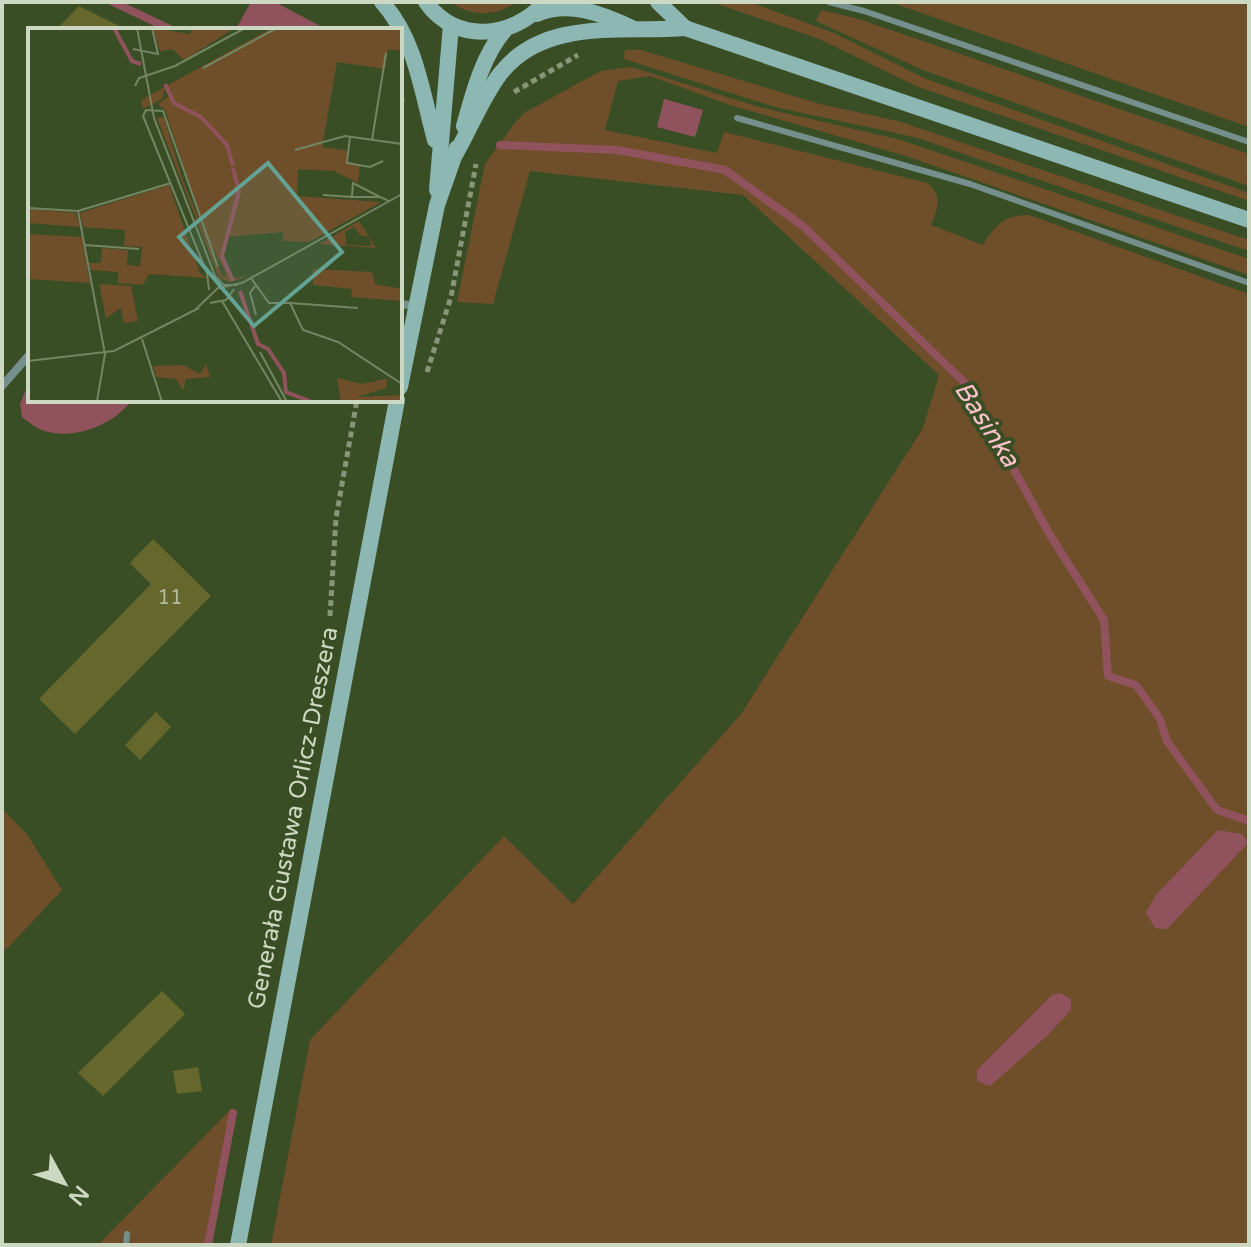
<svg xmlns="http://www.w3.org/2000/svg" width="1251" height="1247" viewBox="0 0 1251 1247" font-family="'Varela Round',sans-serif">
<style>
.green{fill:#6e4f29}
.water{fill:#90535d}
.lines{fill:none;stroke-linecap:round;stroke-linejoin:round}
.stream{stroke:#90535d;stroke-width:8}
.building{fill:#66672c}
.path{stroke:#879677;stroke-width:5;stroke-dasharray:6 4;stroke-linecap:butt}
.service{stroke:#748f8c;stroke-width:6}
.minor{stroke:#748f8c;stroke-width:8}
.secondary{stroke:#8cb7b3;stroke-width:16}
.labels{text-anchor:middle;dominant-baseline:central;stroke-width:8;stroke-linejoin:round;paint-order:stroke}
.number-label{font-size:20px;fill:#b2bc9c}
.street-label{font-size:24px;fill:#ccd8c1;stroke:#3a4e25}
.water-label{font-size:26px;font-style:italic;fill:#fcc2ca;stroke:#3a4e25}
.inset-river{fill:none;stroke:#90535d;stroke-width:4}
.inset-road{fill:none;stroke:#748563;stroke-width:2}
.view{fill:#64a293;fill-opacity:0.15;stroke:#64a293;stroke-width:4}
.inset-edge{fill:none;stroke:#ccd8c1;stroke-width:4}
</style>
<rect width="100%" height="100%" fill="#3a4e25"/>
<g class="green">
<path d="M 451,2 L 517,2 C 497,16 471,18 451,2 Z"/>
<path d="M 712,2 L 750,2 L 834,33 L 926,79 L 1249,193 L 1249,201 L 916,86 L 819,39 Z"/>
<path d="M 890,2 L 1249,2 L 1249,127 Z"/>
<path d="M 821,10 L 859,19 L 1249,154 L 1249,186 L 923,70 L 816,21 Z"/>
<path d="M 625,50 L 641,50 L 820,104 L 898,121 L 1249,240 L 1249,251 L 914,137 L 775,107 L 624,59 Z"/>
<path d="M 631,67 L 759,107 L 901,140 L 1249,259 L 1249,275 L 906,156 L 730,105 L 650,76 L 618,81 L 605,130 L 717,153 L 724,132 L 927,183 C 943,195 938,208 931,225 L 983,245 C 995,226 1004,215 1029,215 L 1249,294 L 1249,1245 L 271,1245 L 310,1040 L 504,836 L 573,904 L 741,714 L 923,428 L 939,375 L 743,195 L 530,171 L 493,304 L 457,302 L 485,164 L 514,124 L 524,113 L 601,71 Z"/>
<path d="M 2,809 L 26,833 L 62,890 L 2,954 Z"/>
<path d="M 233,1107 L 208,1245 L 98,1245 Z"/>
</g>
<g class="water">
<path d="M 251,2 L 275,2 L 322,27 L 243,30 L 237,27 Z"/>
<path d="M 664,99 L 703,110 L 695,137 L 657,127 Z"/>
<path d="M 30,380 L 30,400 L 132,400 C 113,425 76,440 45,431 C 37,429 29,422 22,417 L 20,404 Z"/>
<path d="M 1218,830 L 1242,834 L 1248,843 L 1167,929 L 1155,928 L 1146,913 L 1155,896 Z"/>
<path d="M 1060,993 L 1071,999 L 1071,1010 L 1048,1035 L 990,1086 L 977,1081 L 977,1070 L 1052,995 Z"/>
</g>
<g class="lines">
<g class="stream">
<path d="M 113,2 L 172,30"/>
<path d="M 500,145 L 617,150 L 725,170 L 803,226 L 968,386 L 1050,535 L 1104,620 L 1108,676 L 1136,685 L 1160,719 L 1167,741 L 1217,810 L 1249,821"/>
<path d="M 208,1245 L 233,1113"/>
</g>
</g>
<g class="building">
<path d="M 79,6 L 127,30 L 56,30 Z"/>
<path d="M 153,539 L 211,596 L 75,734 L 39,699 L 151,584 L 130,563 Z"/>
<path d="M 156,712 L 171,727 L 140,760 L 125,745 Z"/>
<path d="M 162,991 L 185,1014 L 103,1096 L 78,1073 Z"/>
<path d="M 198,1067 L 202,1091 L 177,1094 L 173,1071 Z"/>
</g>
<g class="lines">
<g class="path">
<path d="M 514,92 L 578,55"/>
<path d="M 400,133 L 402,98"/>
<path d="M 427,372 L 451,297 L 476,164"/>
<path d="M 330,616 L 336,518 L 357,400"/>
</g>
<g class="service">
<path d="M 829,2 L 864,11 L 1249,142"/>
<path d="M 737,118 L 970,184 L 1249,283"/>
<path d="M 126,1245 L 127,1234"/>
</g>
<g class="minor">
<path d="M 400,304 L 417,306"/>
<path d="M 2,386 L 30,354"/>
</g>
<g class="secondary">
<path d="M 382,2 C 416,40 422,93 435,140"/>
<path d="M 426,2 C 456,45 514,38 545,2"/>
<path d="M 658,2 L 685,28"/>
<path d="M 537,14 C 568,0 603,14 632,28"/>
<path d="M 464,126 C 473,94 482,57 504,31"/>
<path d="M 455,155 C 470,129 482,98 500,74 C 544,17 623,33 685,28 L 1249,220"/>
<path d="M 437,190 L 451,25"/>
<path d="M 400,387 L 437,205 L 457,148"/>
<path d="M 238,1245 L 397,400"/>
</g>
</g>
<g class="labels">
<g class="number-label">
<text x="170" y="598">11</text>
</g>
<g class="street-label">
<text transform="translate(293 818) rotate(-79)">Generała Gustawa Orlicz-Dreszera</text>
</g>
<g class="water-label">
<text transform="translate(987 424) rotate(57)">Basinka</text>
</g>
</g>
<g transform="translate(28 28)">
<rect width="374" height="374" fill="#3a4e25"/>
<path d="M 125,0 L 162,6 L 164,0 L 207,0 L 156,32 L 144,21 L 132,24 ZM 244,0 L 374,0 L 374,23 L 360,21 L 357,41 L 309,34 L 294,119 L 321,123 L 319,133 L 332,138 L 330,155 L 306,143 L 270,141 L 269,168 L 353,174 L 281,214 L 255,213 L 255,204 L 197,209 L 195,234 L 206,250 L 220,248 L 202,254 L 191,250 L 129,90 L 136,89 L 154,150 L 195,249 L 199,247 L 181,214 L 137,82 L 130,76 L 141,68 L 136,61 L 135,70 L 115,81 L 113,72 ZM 141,157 L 172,245 L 180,250 L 121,246 L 115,257 L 90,255 L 90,244 L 63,242 L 61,235 L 73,235 L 74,220 L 100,222 L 99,237 L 112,238 L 114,219 L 96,218 L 97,202 L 55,199 L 52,185 ZM 0,181 L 48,185 L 52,199 L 0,195 ZM 331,193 L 348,220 L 291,216 ZM 326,199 L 332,207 L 340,208 L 344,218 L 318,217 L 317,204 ZM 0,206 L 54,209 L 62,255 L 0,251 ZM 285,241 L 344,244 L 347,256 L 374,261 L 374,273 L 323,269 L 324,261 L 285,257 ZM 71,256 L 103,258 L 110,293 L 96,295 L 93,280 L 78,290 ZM 178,336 L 182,349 L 158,351 L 155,363 L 148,351 L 128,349 L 125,338 L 155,337 L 172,346 ZM 309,350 L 333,356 L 359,351 L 358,360 L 329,369 L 374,367 L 374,374 L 313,373 Z" fill="#6e4f29" fill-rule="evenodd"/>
<path class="inset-river" d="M 86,0 L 104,33 L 113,36M 137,56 L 146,75 L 173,89 L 199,117 L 205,138M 205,140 L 211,163 L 194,228 L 205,253M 212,263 L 230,316 L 240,321 L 256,345 L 258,364 L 284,374"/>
<path class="inset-road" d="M 109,0 L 126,90 L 187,248 L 196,257 L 210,257M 105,21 L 130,26 L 124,0M 175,40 L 249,0M 107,58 L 111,50 L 147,38 L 217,0M 322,108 L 319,135 L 342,139 L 355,133M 344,112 L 358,25M 267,122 L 317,108 L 374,116M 295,167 L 324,169M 352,169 L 324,169 L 325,155 L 352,169 L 359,172 L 360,173M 0,180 L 50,183 L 143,155M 50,183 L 77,326 L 69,373M 57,217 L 111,221M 223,250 L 241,275 L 262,275 L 275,302 L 310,314 L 374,356M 227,258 L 222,265 L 228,287M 181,262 L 179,245 L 115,88 L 118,82 L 135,83 L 190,239M 194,273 L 254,374M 182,275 L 198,272 L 206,261M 262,275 L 330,280M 167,282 L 190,260 L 214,255 L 374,166M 114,311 L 134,374M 232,324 L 259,374M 0,333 L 86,323 L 171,280"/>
<path class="view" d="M 240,135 L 314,224 L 226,298 L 151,209 Z"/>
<rect width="374" height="374" class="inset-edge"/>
</g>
<rect width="1251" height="1247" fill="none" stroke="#ccd8c1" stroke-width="8"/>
<g transform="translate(64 1183) rotate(130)" stroke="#3a4e25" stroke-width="6" paint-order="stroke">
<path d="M0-6L14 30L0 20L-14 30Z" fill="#ccd8c1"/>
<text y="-12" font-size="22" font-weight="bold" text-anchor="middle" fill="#ccd8c1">N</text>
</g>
</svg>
